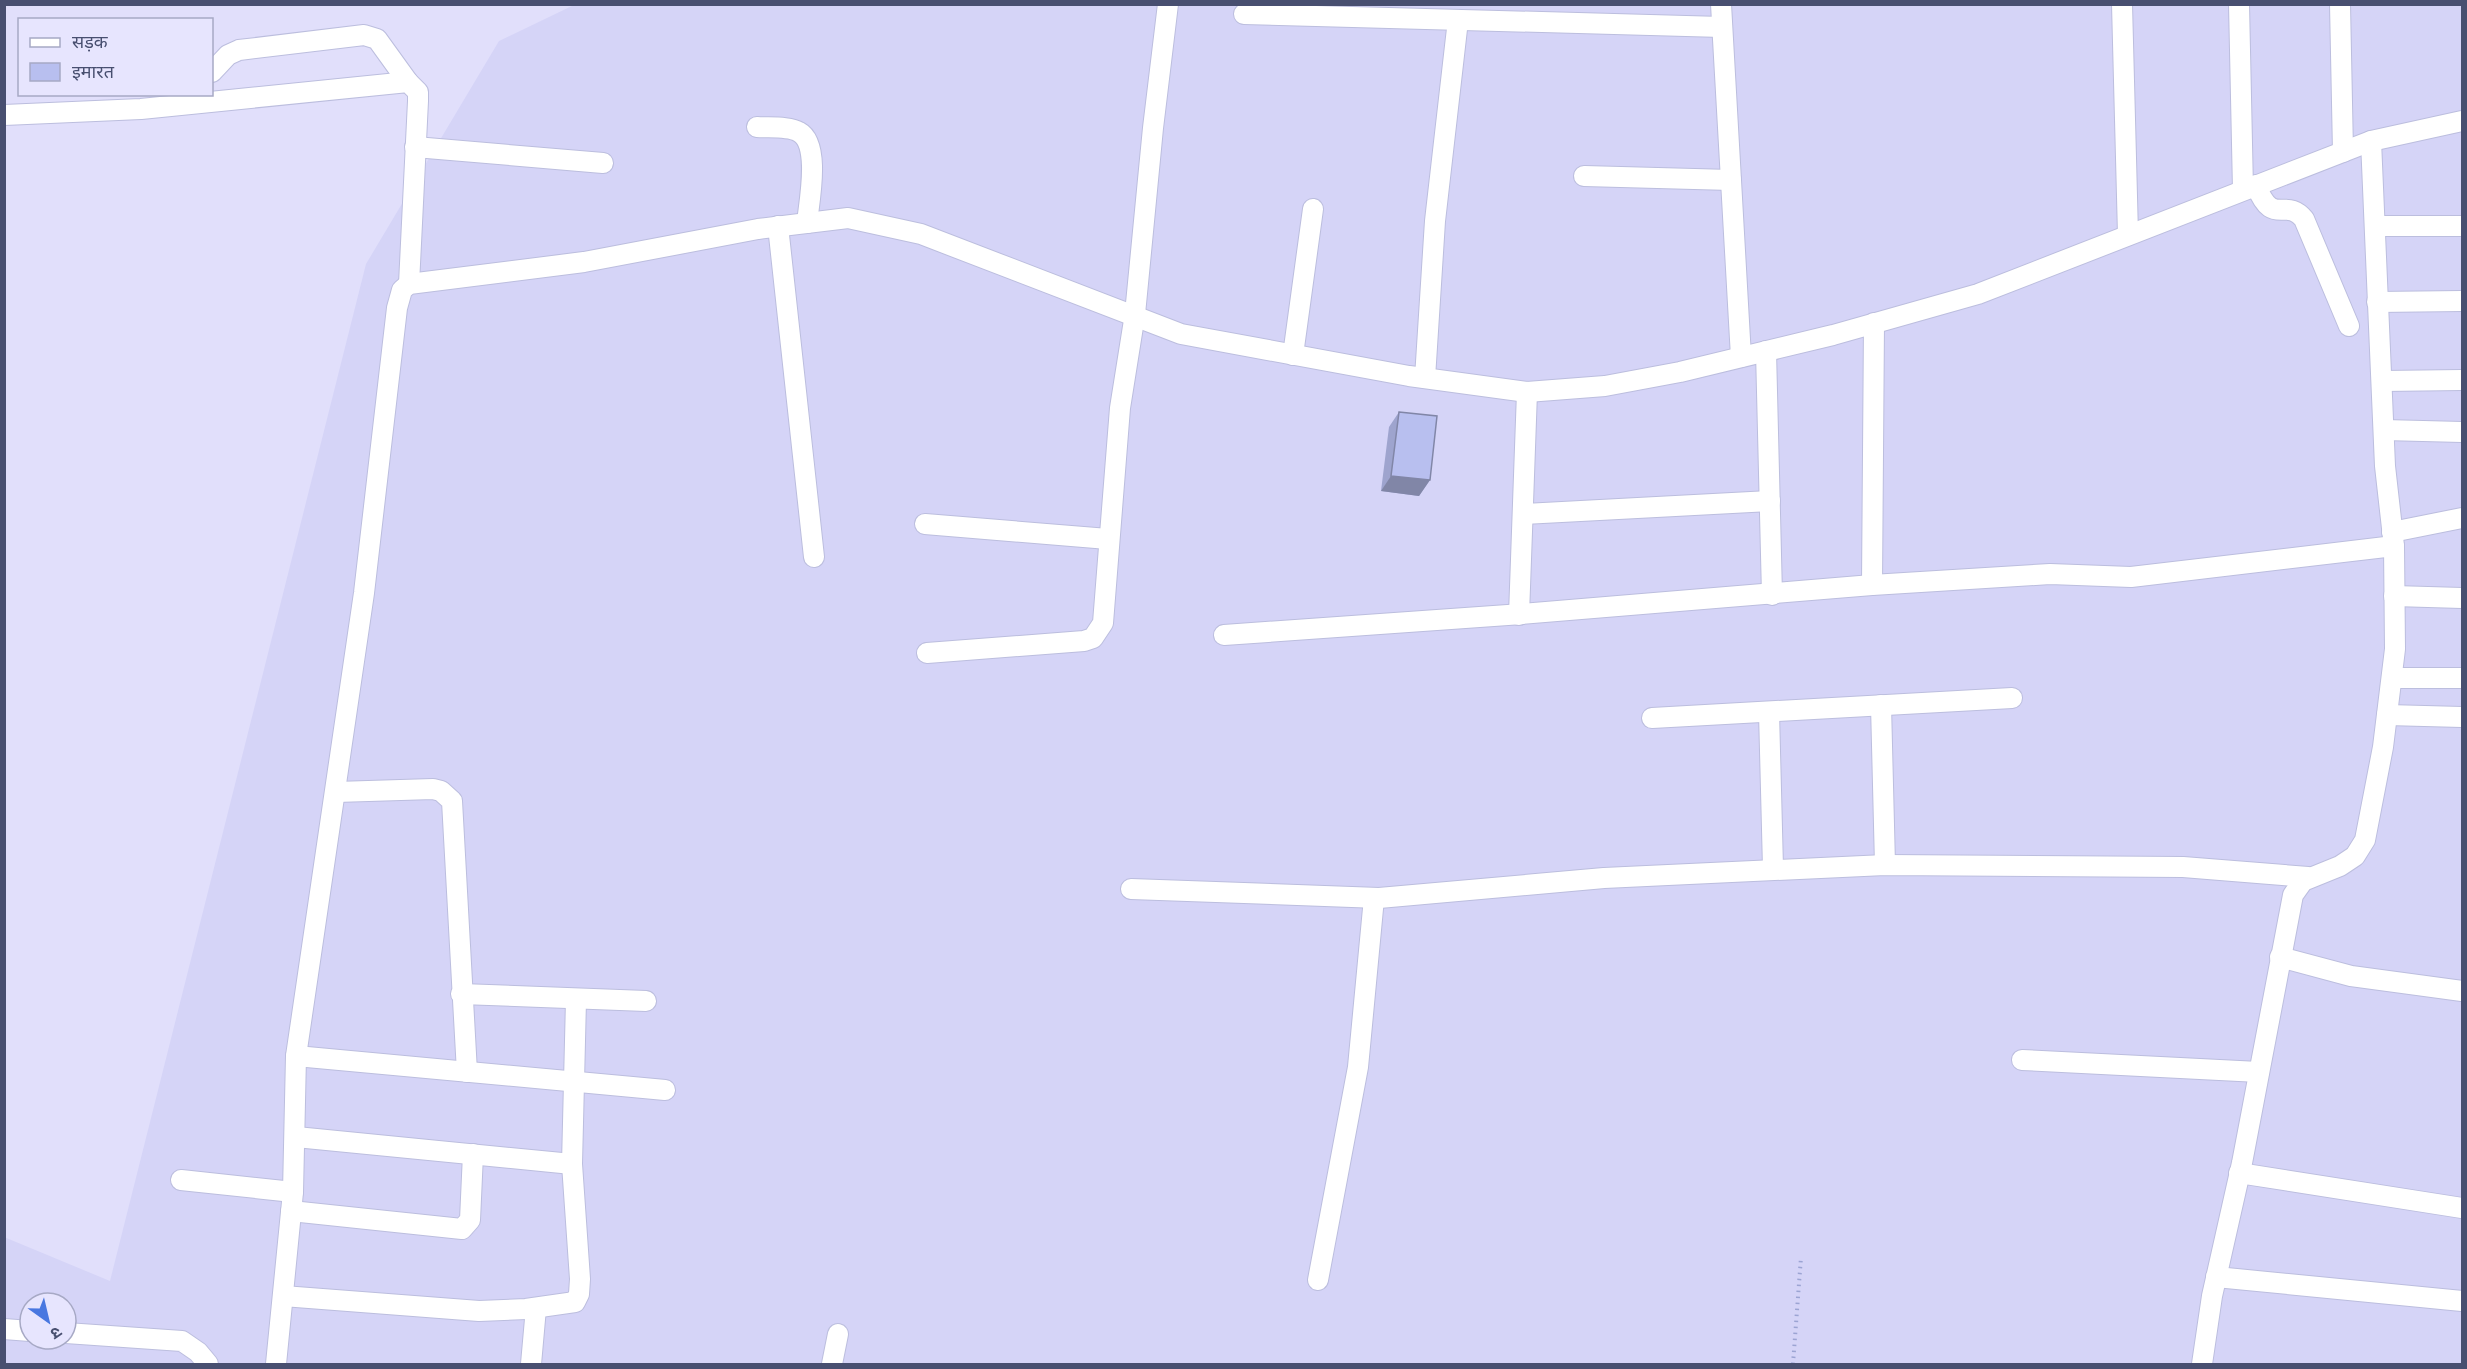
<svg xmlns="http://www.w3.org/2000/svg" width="2467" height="1369" viewBox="0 0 2467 1369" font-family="'Alegreya Sans','Noto Sans Devanagari',sans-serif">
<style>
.residential{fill:#d5d4f7;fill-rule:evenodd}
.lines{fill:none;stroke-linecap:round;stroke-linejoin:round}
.minor-casing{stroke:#bcbede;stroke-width:22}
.path{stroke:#9ca4d3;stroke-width:4;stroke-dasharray:1.5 4.5;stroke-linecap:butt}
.minor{stroke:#fff;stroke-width:20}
.wall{fill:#9ea4ce}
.shaded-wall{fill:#8186a7}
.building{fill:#b8bfef;stroke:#8186a7;stroke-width:1.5}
</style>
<rect width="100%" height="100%" fill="#e1dffb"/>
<path class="residential" d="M 576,4 L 2462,5 L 2462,1364 L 5,1364 L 4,1237 L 110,1281 L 366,264 L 499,41 ZM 30,1303 L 66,1303 L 66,1339 L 30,1339 Z"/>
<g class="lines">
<g class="minor-casing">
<g id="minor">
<path d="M 1721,4 L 1741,357"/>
<path d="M 2122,4 L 2128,235"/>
<path d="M 2239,4 L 2243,190"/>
<path d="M 2340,4 L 2343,152"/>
<path d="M 1244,14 L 1722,27"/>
<path d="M 212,72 L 228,55 L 239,50 L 364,35 L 377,39 L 408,82"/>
<path d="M 4,115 L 141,109 L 408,82 L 418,92 L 418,101 L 409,284"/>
<path d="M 757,127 C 769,128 789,126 799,132 C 821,144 809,202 807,223"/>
<path d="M 415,147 L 603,163"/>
<path d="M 1584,176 L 1731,180"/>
<path d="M 2256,185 C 2273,229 2285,196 2304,219 L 2349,326"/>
<path d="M 778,226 L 814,557"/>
<path d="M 2375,226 L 2462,226"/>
<path d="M 2377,302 L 2462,301"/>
<path d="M 1766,351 L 1772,595"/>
<path d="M 1293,355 L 1313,209"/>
<path d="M 1425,378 L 1435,221 L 1458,20"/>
<path d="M 2383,381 L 2462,380"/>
<path d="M 2384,430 L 2462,432"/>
<path d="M 1523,514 L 1770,501"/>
<path d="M 925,524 L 1108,539"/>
<path d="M 2392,532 L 2462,518"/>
<path d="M 1872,585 L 1874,323"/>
<path d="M 2394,596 L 2462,598"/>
<path d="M 1519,615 L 1527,392"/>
<path d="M 1224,635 L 1522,614 L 1872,585 L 2050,574 L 2131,577 L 2394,546"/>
<path d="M 927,653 L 1084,641 L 1093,638 L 1103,623 L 1120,408 L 1135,314 L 1153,128 L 1168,4"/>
<path d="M 2392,678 L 2462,678"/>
<path d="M 1881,705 L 1885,865"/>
<path d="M 1769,712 L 1773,868"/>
<path d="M 2387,715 L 2462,717"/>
<path d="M 1652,718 L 2012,698"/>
<path d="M 336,792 L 433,789 L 441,791 L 452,801 L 467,1072"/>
<path d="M 1131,889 L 1379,898 L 1604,878 L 1885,865 L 2183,867 L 2308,877"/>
<path d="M 2280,957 L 2351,976 L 2462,991"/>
<path d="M 461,994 L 646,1001"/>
<path d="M 296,1056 L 665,1090"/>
<path d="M 2022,1060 L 2259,1072"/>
<path d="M 296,1137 L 572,1164"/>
<path d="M 2239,1173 L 2462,1208"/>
<path d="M 181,1180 L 293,1192"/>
<path d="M 291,1211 L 462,1229 L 470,1220 L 473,1154"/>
<path d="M 2216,1277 L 2462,1301"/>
<path d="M 1318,1280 L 1358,1067 L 1374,898"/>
<path d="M 283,1296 L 479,1311 L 526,1309 L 575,1302 L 579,1294 L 580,1279 L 572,1164 L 576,1000"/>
<path d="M 4,1329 L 30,1331"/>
<path d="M 66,1333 L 182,1341 L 198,1352 L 208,1364"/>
<path d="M 276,1364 L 293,1192 L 296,1056 L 364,593 L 397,308 L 402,290 L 409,284 L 584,262 L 758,229 L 848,218 L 921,234 L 1181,334 L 1409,376 L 1527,392 L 1605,386 L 1680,372 L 1833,335 L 1978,294 L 2371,141 L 2462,121"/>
<path d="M 531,1364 L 536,1308"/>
<path d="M 832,1364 L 838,1334"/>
<path d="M 2202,1364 L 2212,1296 L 2242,1163 L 2293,895 L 2303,881 L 2340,866 L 2355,856 L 2365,840 L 2383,747 L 2395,649 L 2394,546 L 2385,466 L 2371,141"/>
</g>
</g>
<path class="path" d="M 1793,1364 L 1801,1257"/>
<use href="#minor" class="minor"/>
</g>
<path class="wall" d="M 1399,412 L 1430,480 L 1419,496 L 1381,491 L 1389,427 Z"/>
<path class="shaded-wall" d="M 1391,476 L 1430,480 L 1419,496 L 1381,491 Z"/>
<path class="building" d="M 1399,412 L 1437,416 L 1430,480 L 1391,476 Z"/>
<rect width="2467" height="1369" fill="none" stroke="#484f70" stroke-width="12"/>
<rect x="18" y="18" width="195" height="78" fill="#e7e5fe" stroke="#a7a9c5" stroke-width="1.5"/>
<rect x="30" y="38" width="30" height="9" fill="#ffffff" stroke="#a7a9c5" stroke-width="1.5"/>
<text x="72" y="48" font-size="18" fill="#484f70">सड़क</text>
<rect x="30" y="63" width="30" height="18" fill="#b8bfef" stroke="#a7a9c5" stroke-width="1.5"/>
<text x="72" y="78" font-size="18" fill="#484f70">इमारत</text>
<g transform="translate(48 1321) rotate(146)"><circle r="28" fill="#e7e5fe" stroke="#a7a9c5" stroke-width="1.5"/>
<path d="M0-4.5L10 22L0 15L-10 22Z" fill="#4977e0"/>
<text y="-9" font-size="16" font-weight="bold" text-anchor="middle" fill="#484f70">उ</text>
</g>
</svg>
